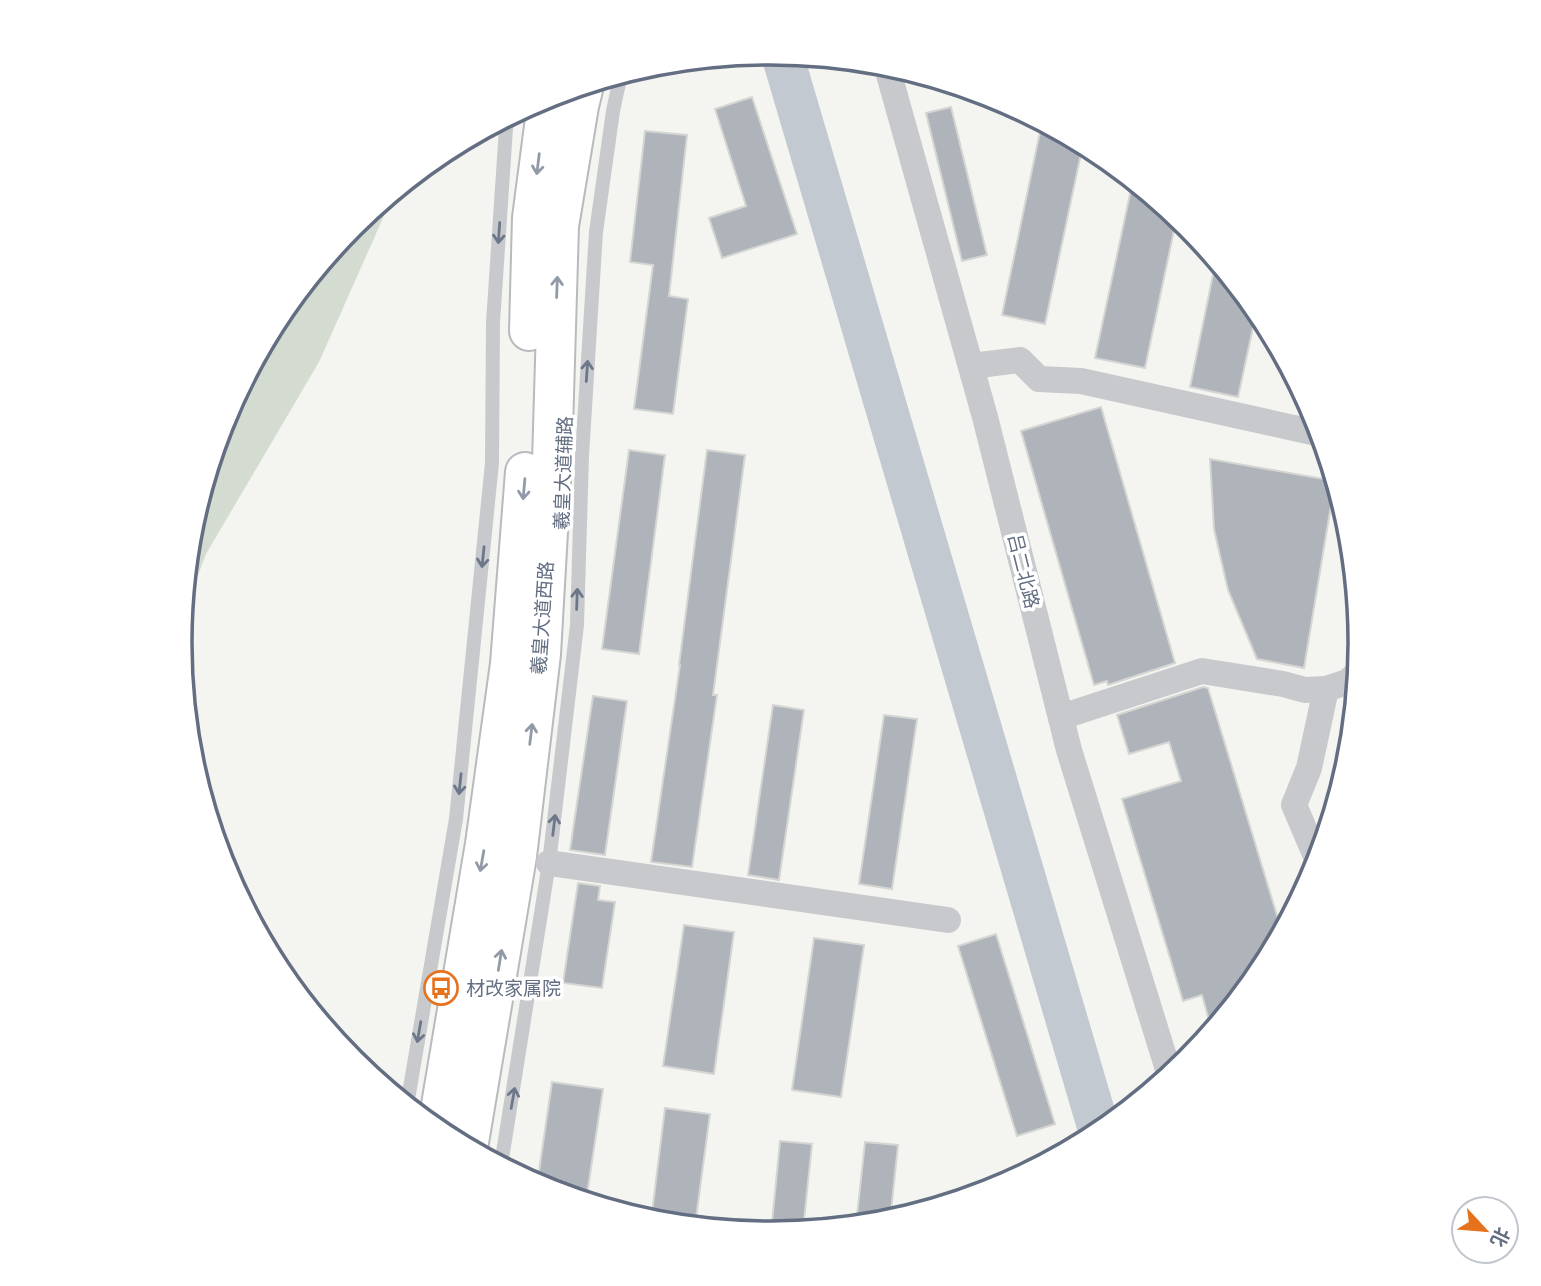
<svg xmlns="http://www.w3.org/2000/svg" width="1541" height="1286" viewBox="0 0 1541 1286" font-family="'Asap Condensed','Noto Sans SC',sans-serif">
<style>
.green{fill:#d4dcd1}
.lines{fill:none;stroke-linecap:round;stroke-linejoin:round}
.river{stroke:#c2c9d0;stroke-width:42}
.building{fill:#afb4ba;stroke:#d5d6d3;stroke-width:2}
.primary-casing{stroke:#b7babe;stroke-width:42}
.lane{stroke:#c7c9cd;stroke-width:14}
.street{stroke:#c7c9cd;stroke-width:26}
.primary{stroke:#fff;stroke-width:38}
.oneway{stroke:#929aa8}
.oneway2{stroke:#6d778a}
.labels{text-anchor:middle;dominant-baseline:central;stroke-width:7;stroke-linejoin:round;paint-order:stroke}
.street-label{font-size:19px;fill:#636e82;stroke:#fff}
.poi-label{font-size:19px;fill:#636e82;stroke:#fff;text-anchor:start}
.rim{fill:none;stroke:#636e82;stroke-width:3.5}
</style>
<rect width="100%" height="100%" fill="#f4f5f0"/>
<path class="green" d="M 395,191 L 319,362 L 206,554 L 183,615 L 191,527 L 225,417 L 280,315 L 353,225 Z"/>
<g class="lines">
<path class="river" d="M 782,54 L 1100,1133"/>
</g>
<g class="building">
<path d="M 752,97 L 797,234 L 722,258 L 709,218 L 746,206 L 715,109 Z"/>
<path d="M 951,107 L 987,255 L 962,261 L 926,113 Z"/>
<path d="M 1042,122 L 1083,144 L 1045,324 L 1002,315 Z"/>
<path d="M 645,131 L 687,135 L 669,296 L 688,299 L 673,414 L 634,409 L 653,265 L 630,262 Z"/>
<path d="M 1133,180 L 1177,216 L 1145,368 L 1095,358 Z"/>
<path d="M 1216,260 L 1257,309 L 1238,397 L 1190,387 Z"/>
<path d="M 1101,407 L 1175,663 L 1108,685 L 1107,681 L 1094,685 L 1021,431 Z"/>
<path d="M 629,450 L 665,455 L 639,654 L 602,649 Z"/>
<path d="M 707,450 L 745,455 L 713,695 L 717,695 L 692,867 L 651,862 L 680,665 L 679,665 Z"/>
<path d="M 1210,459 L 1335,481 L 1304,668 L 1257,659 L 1228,590 L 1214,529 Z"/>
<path d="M 1203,687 L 1208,688 L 1282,932 L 1261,971 L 1212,1031 L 1202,995 L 1183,1001 L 1122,799 L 1181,781 L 1169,742 L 1129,754 L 1117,715 Z"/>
<path d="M 593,696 L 627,701 L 605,855 L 570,850 Z"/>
<path d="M 773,705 L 804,710 L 779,880 L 748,875 Z"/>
<path d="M 884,715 L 917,719 L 892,889 L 859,884 Z"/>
<path d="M 578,883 L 600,886 L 598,900 L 615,902 L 602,988 L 563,983 Z"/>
<path d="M 684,925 L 734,932 L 714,1074 L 663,1066 Z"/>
<path d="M 996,934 L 1055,1124 L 1017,1136 L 958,946 Z"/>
<path d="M 814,938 L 864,945 L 841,1097 L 792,1090 Z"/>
<path d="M 552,1082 L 603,1089 L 586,1201 L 544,1188 L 537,1185 Z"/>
<path d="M 665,1108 L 710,1114 L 695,1226 L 651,1221 Z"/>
<path d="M 780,1141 L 812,1144 L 803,1230 L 771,1233 Z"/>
<path d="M 865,1142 L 898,1145 L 890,1221 L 856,1225 Z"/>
</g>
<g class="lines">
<g class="primary-casing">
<g id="primary">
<path d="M 529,331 L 532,218 L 548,96"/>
<path d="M 437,1129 L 485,844 L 510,664 L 525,472"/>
<path d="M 468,1148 L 517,856 L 541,654 L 552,462 L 559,226 L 579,106 L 584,85"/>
</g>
</g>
<g class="lane">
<path d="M 407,1105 L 456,819 L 492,463 L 493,323 L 506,128 L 510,116"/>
<path d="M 501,1165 L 549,863 L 577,625 L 582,456 L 596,232 L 613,111 L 621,74"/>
</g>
<g class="street">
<path d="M 886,64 L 985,417 L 1069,750 L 1170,1076"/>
<path d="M 971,366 L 1020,360 L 1039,379 L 1081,381 L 1321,434"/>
<path d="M 1061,717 L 1202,671 L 1283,684 L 1305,690 L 1326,689 L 1347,682 L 1358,673"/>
<path d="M 1318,861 L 1294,805 L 1309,768 L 1326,689"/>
<path d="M 549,863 L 948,920"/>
</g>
<use href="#primary" class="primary"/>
</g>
<defs><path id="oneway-shaft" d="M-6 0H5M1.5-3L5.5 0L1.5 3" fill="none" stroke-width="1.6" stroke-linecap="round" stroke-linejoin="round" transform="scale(1.75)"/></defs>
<g class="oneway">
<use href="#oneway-shaft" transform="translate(538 164) rotate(97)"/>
<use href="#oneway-shaft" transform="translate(557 287) rotate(-88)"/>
<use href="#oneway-shaft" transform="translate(524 489) rotate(95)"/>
<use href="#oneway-shaft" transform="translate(531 734) rotate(-83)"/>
<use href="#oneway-shaft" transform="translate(482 861) rotate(100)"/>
<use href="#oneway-shaft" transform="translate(500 960) rotate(-81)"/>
</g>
<g class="oneway2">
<use href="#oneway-shaft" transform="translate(499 233) rotate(94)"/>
<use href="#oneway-shaft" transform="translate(587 371) rotate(-86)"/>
<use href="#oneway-shaft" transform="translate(483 557) rotate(96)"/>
<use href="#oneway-shaft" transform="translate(577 599) rotate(-88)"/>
<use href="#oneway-shaft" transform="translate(460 784) rotate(96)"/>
<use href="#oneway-shaft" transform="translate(554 825) rotate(-83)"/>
<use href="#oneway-shaft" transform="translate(419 1032) rotate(100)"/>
<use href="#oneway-shaft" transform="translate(513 1098) rotate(-80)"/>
</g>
<defs>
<g id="bus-ring" transform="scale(1.75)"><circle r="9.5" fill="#fff" stroke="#e7721e" stroke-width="1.5"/><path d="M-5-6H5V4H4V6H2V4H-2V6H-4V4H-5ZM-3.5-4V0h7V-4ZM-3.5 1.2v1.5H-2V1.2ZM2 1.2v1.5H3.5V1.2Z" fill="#e7721e"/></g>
</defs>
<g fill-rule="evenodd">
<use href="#bus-ring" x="441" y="988"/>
</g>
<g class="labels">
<g class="street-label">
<text transform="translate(563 473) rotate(-88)">羲皇大道辅路</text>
<text transform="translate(1024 571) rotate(76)">吕二北路</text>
<text transform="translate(542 618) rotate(-86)">羲皇大道西路</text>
</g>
<g class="poi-label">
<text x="466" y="988">材改家属院</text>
</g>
</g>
<path d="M0 0H1541V1286H0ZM192 643a578 578 0 1 1 1156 0a578 578 0 1 1-1156 0Z" fill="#fff" fill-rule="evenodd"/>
<path class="rim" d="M192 643a578 578 0 1 1 1156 0a578 578 0 1 1-1156 0Z"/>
<g transform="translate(1485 1230) rotate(116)"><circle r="33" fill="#ffffff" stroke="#c1c5cd" stroke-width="2"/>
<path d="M0-5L12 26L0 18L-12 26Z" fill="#e7721e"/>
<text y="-10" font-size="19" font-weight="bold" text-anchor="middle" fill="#636e82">北</text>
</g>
</svg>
